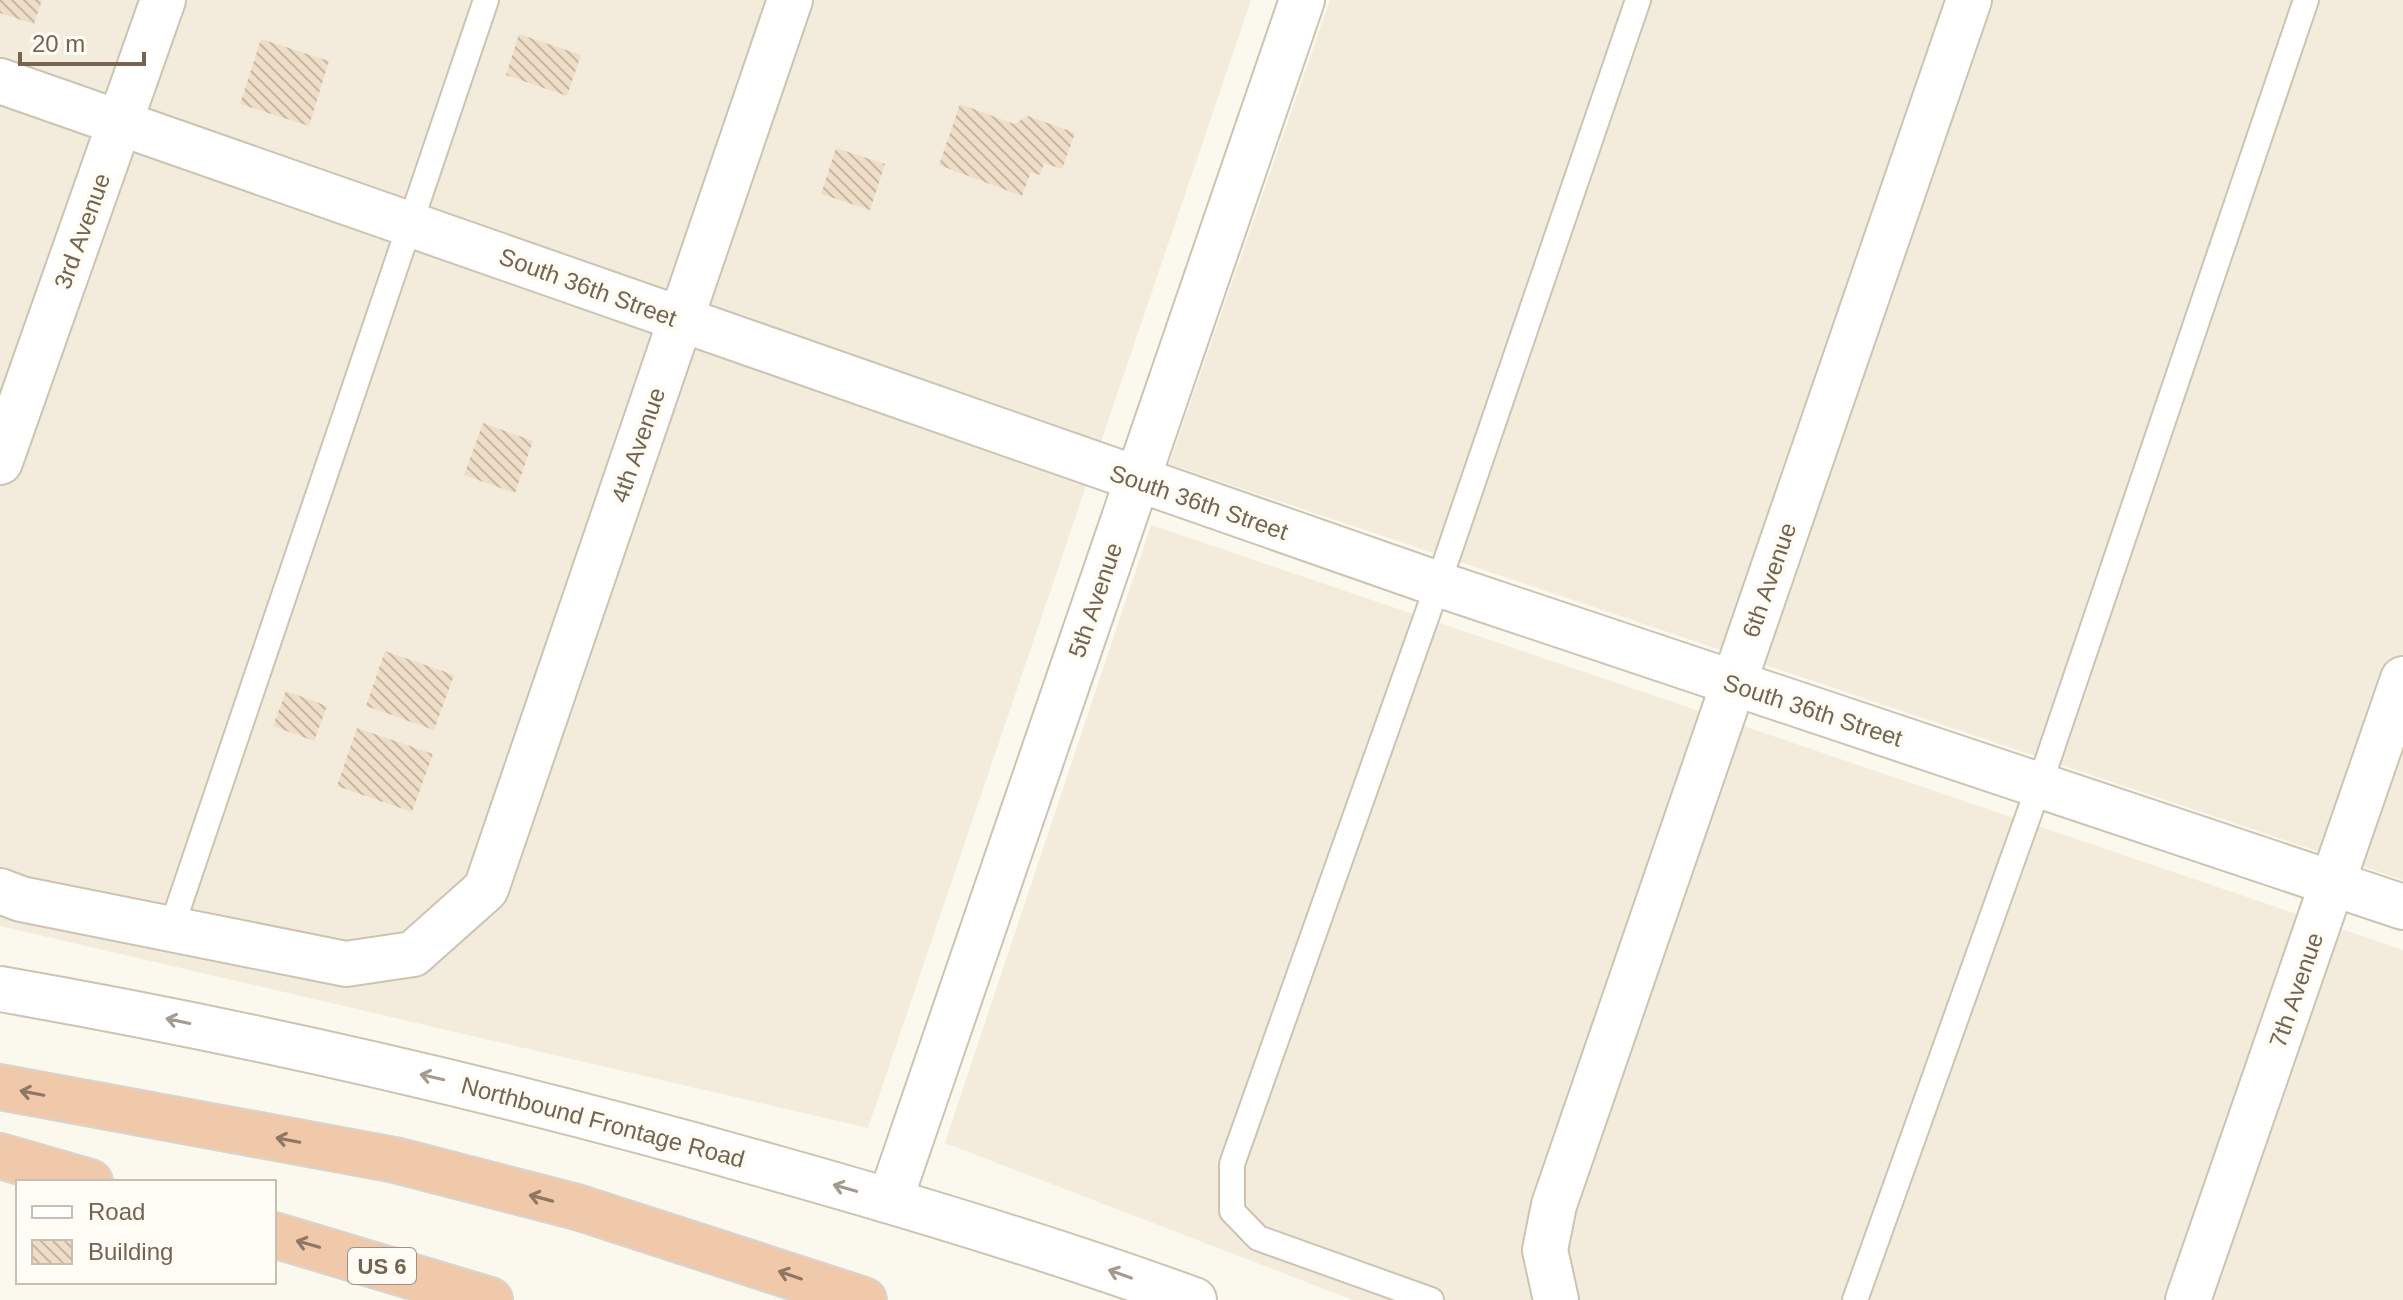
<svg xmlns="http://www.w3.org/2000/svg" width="2403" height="1300" viewBox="0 0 2403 1300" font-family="Arial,sans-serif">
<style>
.residential{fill:#f3ecdc}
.building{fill:url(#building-back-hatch)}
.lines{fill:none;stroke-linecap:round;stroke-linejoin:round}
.service-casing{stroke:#cdc3b3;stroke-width:28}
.minor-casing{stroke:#cdc3b3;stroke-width:48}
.tertiary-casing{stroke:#cdc3b3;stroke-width:48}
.motorway-casing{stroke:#d9d4ce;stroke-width:48}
.service{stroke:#fff;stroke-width:24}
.minor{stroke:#fff;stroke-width:44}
.tertiary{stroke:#fff;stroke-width:44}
.motorway{stroke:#f0c8aa;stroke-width:44}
.oneway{stroke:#a69a8e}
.oneway2{stroke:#8e7863}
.labels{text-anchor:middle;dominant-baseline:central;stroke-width:8;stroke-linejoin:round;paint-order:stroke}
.shield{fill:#fefcf4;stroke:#9f9282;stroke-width:2}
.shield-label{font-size:22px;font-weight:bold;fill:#766451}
.street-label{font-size:24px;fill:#766451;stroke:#fefcf4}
</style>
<defs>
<pattern id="building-back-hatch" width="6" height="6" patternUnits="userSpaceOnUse" patternTransform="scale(2)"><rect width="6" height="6" fill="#efddc7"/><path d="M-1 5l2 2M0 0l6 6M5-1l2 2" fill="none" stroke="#c6b7a4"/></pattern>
</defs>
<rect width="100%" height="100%" fill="#fbf8ed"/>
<g class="residential">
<path d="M 0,0 L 1251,0 L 868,1128 L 0,926 Z"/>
<path d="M 1330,0 L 2403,0 L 2403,880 L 1169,464 Z"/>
<path d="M 1151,525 L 2403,950 L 2403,1300 L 1353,1300 L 945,1143 Z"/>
</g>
<g class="building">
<path d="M 0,0 L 42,0 L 34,24 L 0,13 Z"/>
<path d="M 519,34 L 581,55 L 567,96 L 506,75 Z"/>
<path d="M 261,39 L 329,61 L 309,126 L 240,104 Z"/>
<path d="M 960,104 L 1014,124 L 1028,116 L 1075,133 L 1062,169 L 1044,163 L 1040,175 L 1031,172 L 1022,196 L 939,165 Z"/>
<path d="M 836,148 L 885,164 L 870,210 L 821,194 Z"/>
<path d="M 483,423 L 533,441 L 515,493 L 464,475 Z"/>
<path d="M 385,651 L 454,675 L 434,730 L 366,706 Z"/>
<path d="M 286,691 L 327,706 L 314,741 L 273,726 Z"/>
<path d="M 357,728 L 433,754 L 412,812 L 337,786 Z"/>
</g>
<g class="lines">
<g class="service-casing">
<g id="service">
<path d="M 171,929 L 486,0"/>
<path d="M 1431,1300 L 1258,1238 L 1232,1211 L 1232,1164 L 1438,584 L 1638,0"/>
<path d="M 1855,1300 L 2040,783 L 2306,0"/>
</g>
</g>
<g class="minor-casing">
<g id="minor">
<path d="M 0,81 L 1438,584 L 2403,907"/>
<path d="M 0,462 L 163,0"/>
<path d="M 0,891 L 21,899 L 346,964 L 413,954 L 486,889 L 790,0"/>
<path d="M 1556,1300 L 1545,1250 L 1554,1205 L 1969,0"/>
<path d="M 2188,1300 L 2403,679"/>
</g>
</g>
<g class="tertiary-casing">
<g id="tertiary">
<path d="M 0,989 C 259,1034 515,1094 768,1166 C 911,1206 1054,1249 1194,1300"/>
<path d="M 890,1200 L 1302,0"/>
</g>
</g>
<g class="motorway-casing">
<g id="motorway">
<path d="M 0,1087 L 395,1160 L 577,1207 L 864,1300"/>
<path d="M 0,1156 L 90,1182"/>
<path d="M 274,1235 L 490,1300"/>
</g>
</g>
<use href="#service" class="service"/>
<use href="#minor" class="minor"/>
<use href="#tertiary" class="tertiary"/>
<use href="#motorway" class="motorway"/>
</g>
<defs><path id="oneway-shaft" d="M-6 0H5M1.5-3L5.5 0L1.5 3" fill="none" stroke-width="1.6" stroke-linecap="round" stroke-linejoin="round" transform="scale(2)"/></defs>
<g class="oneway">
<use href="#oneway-shaft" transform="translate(178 1021) rotate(-168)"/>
<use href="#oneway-shaft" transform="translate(432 1077) rotate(-167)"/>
<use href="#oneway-shaft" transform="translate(845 1188) rotate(-164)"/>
<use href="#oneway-shaft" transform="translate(1120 1274) rotate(-160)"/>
</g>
<g class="oneway2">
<use href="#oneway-shaft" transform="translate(32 1093) rotate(-169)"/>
<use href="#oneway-shaft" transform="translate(288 1140) rotate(-169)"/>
<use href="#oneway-shaft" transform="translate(541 1198) rotate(-165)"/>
<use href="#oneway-shaft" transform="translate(308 1244) rotate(-164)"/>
<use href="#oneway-shaft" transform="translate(790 1275) rotate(-161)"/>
</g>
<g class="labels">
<rect class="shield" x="348" y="1248" width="68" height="36" rx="6"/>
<g class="shield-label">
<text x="382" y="1266">US 6</text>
</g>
<g class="street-label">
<text transform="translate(82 231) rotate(-70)">3rd Avenue</text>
<text transform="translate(588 287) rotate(20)">South 36th Street</text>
<text transform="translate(638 445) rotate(-71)">4th Avenue</text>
<text transform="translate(1199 502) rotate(19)">South 36th Street</text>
<text transform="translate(1769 580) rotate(-71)">6th Avenue</text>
<text transform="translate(1095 600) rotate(-71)">5th Avenue</text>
<text transform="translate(1813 710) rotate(18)">South 36th Street</text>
<text transform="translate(2296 990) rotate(-71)">7th Avenue</text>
<text transform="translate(603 1122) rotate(15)">Northbound Frontage Road</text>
</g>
</g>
<rect x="16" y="1180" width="260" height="104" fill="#fefcf4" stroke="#c8bfb3" stroke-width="2"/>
<rect x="32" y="1206" width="40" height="12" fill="#ffffff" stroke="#c8bfb3" stroke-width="2"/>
<text x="88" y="1220" font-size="24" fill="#766451">Road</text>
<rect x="32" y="1240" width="40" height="24" fill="url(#building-back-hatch)" stroke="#c8bfb3" stroke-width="2"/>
<text x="88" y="1260" font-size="24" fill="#766451">Building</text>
<path d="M20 52v12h124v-12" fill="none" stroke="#766451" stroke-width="4"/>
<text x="32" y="52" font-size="24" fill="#766451" stroke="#fefcf4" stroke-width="6" paint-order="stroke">20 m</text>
</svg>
